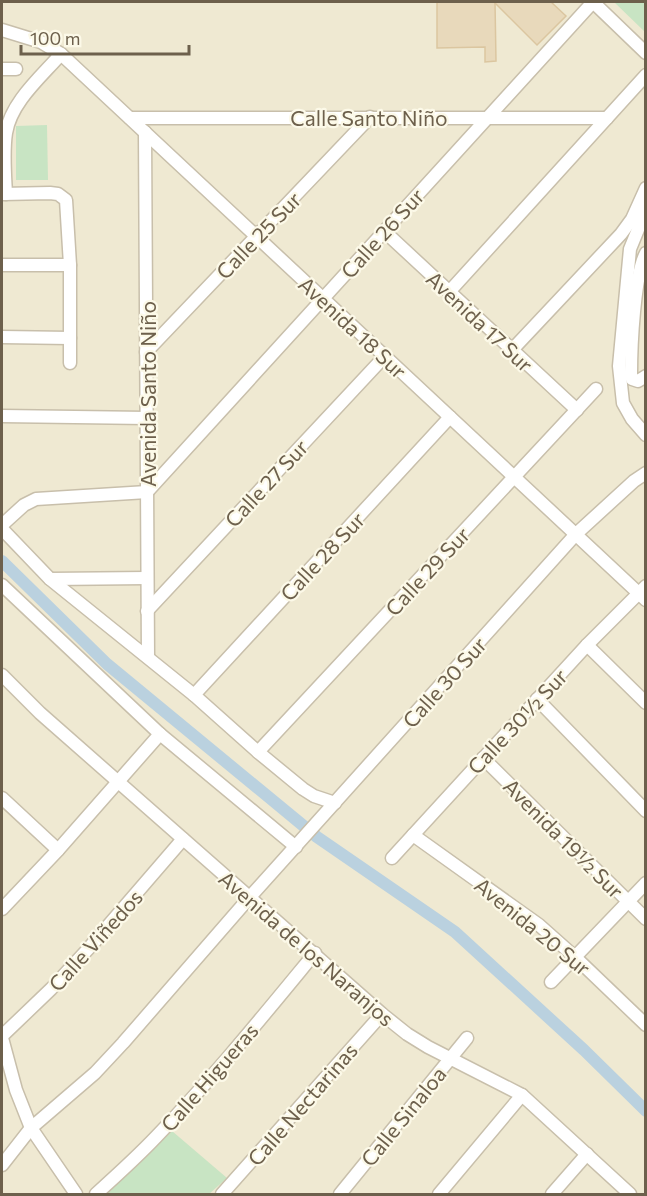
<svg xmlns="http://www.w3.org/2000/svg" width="647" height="1196" viewBox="0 0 647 1196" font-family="Commissioner,sans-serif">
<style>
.residential{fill:#efe9d2}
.park{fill:#c8e4c3}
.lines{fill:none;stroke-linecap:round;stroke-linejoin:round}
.canal{stroke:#bad1df;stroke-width:12}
.building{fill:#e8d9bb;stroke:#dbc6a0;stroke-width:1.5}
.minor-casing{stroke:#c8bfab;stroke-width:15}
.minor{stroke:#fff;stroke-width:12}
.labels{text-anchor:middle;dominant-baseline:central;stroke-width:4.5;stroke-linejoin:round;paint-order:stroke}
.street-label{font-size:21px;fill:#6d604c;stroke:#fcf9e8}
</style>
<rect width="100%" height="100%" fill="#f9f6e3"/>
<rect class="residential" x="2" y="2" width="643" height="1192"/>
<g class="park">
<path d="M 614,2 L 645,2 L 645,32 Z"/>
<path d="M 47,125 L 48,180 L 16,180 L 16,126 Z"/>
<path d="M 172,1131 L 227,1178 L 209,1194 L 105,1194 Z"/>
</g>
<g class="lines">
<path class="canal" d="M 2,561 L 107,664 L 317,837 L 455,932 L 584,1050 L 646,1111"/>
</g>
<g class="building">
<path d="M 437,2 L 495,2 L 496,61 L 485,62 L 485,47 L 437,48 Z"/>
<path d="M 497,2 L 551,2 L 566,16 L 537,45 L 495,3 Z"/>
</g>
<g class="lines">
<g class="minor-casing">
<g id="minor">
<path d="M 593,2 L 646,53"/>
<path d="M 2,30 L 41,42 L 61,54 L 646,600"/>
<path d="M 2,69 L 16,69"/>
<path d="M 130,118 L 607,118"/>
<path d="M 145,132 L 148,657"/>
<path d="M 2,194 L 50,193 L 58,194 L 66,200 L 70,265 L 70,363"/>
<path d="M 6,194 C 5,174 3,152 6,133 C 11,102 41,77 61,54"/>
<path d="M 646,210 L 630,249 L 619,366 L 623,403 L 632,419 L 646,435"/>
<path d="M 384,231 L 577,410"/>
<path d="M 646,253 C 634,275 631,347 631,374 L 632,379 L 638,381 L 646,376"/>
<path d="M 2,265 L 70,265"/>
<path d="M 449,292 L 646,75"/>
<path d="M 2,337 L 70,338"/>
<path d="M 512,350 L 621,234 L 632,219 L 646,188"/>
<path d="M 146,352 L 370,117"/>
<path d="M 2,416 L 147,418"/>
<path d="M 2,525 L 24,505 L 36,499 L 147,492 L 593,2"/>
<path d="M 2,529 L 50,579 L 194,695 L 258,752 L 303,789 L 314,796 L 335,803"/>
<path d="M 50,579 L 147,578"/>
<path d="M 2,585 L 160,734 L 296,847"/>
<path d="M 147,611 L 385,356"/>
<path d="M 587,645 L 646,703"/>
<path d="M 2,675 L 40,713 L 382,1014 L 407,1034 L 428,1047 L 522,1095 L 630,1194"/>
<path d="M 194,695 L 450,417"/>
<path d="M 537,699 L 646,811"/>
<path d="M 258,752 L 596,389"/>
<path d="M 483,758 L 646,919"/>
<path d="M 2,798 L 58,850"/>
<path d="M 413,835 L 539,925 L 575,957 L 646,1025"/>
<path d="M 392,858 L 587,645 L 646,586"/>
<path d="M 2,909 L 58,850 L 160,734"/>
<path d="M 551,982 L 646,883"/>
<path d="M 2,1036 L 51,989 L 89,948 L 183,839"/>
<path d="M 2,1038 L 16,1090 L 31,1128 L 76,1194"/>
<path d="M 2,1165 L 31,1128 L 95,1073 L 123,1043 L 249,898 L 576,534 L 634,481 L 646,473"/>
<path d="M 96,1194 C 116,1176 137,1157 156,1137 C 212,1079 263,1016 315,953"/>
<path d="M 222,1194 L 382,1014"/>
<path d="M 340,1194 L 467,1038"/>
<path d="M 439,1194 L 522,1095"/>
<path d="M 552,1194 L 587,1154"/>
</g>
</g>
<use href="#minor" class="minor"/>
</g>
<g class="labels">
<g class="street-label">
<text x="369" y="117">Calle Santo Niño</text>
<text transform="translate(382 233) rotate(-48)">Calle 26 Sur</text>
<text transform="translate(258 235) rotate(-46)">Calle 25 Sur</text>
<text transform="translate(480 321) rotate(43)">Avenida 17 Sur</text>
<text transform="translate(353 327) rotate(43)">Avenida 18 Sur</text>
<text transform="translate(147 394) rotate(-90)">Avenida Santo Niño</text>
<text transform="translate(266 483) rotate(-47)">Calle 27 Sur</text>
<text transform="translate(322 556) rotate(-47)">Calle 28 Sur</text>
<text transform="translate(427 571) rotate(-47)">Calle 29 Sur</text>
<text transform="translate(444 682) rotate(-48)">Calle 30 Sur</text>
<text transform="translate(517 721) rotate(-47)">Calle 30½ Sur</text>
<text transform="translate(564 838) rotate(45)">Avenida 19½ Sur</text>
<text transform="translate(533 926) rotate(39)">Avenida 20 Sur</text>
<text transform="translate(95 940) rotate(-48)">Calle Viñedos</text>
<text transform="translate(307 948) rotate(41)">Avenida de los Naranjos</text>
<text transform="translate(209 1077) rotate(-49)">Calle Higueras</text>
<text transform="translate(302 1104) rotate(-49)">Calle Nectarinas</text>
<text transform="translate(403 1116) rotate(-51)">Calle Sinaloa</text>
</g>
</g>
<rect width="647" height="1196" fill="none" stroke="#6d604c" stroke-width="6"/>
<path d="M21 45v9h168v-9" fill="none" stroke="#6d604c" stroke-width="3"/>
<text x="30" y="45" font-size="18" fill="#6d604c" stroke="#fcf9e8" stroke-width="4.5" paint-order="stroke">100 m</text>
</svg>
